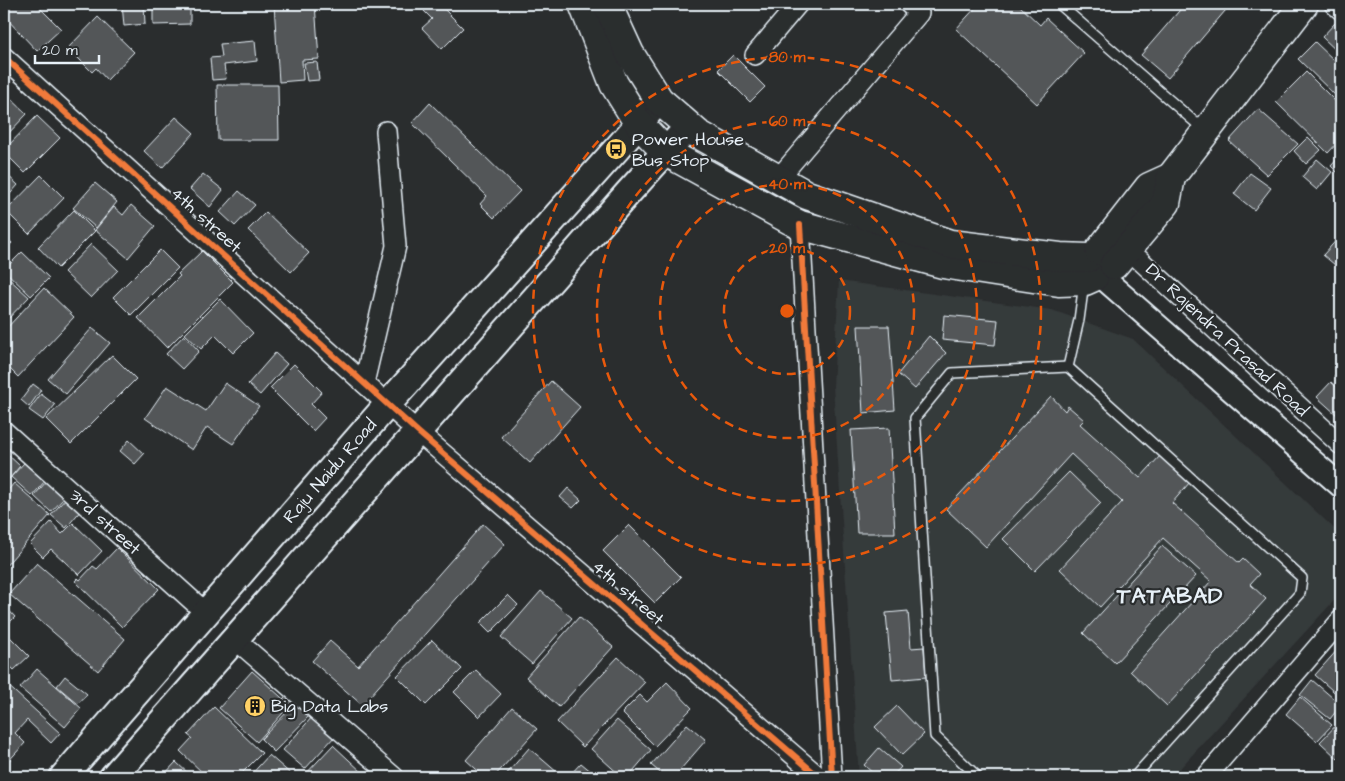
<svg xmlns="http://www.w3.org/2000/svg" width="1345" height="781" viewBox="0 0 1345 781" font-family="'Architects Daughter',sans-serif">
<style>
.built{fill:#363a3b}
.building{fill:#535759;stroke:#e8f1f8}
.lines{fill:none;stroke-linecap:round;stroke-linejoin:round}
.service-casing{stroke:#e8f1f8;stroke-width:12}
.minor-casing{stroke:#e8f1f8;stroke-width:22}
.tertiary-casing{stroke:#e8f1f8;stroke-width:26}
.secondary-casing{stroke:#e8f1f8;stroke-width:30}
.primary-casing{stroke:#e8f1f8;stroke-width:31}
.service{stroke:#2a2d2e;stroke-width:9}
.minor{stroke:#2a2d2e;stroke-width:19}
.tertiary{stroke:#2a2d2e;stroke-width:22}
.secondary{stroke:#2a2d2e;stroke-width:26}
.primary{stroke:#2a2d2e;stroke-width:28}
.cycleway-casing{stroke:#2a2d2e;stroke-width:9}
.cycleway{stroke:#f17a3a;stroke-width:6}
.ring{fill:none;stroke:#e8590c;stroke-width:2.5;stroke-dasharray:9 6}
.labels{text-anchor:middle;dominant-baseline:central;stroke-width:4.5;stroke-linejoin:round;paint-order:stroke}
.poi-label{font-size:18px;fill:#e8f1f8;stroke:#2a2d2e;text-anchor:start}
.street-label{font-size:18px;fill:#e8f1f8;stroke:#2a2d2e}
.district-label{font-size:22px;font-weight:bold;letter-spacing:1px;fill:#e8f1f8;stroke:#2a2d2e}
.centre{fill:#e8590c;stroke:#2a2d2e;stroke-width:2.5}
.ring-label{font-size:15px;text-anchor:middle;font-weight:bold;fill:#e8590c;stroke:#2a2d2e;stroke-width:4.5;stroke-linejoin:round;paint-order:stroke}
</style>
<rect width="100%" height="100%" fill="#2a2d2e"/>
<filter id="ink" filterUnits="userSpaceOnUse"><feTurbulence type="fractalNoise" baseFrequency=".02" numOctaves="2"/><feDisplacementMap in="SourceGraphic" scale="10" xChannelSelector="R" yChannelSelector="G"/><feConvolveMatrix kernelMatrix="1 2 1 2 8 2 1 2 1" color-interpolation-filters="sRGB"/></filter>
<g filter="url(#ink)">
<path class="built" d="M 839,281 L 1052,310 L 1133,339 L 1341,535 L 1341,593 L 1172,777 L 859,777 L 833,386 Z"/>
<g class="building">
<path d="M 14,4 L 36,4 L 61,29 L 37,51 L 4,16 L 4,14 Z"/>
<path d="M 122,4 L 144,4 L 145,24 L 124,26 Z"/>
<path d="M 153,4 L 190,4 L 190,24 L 153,25 Z"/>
<path d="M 274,4 L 315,4 L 319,59 L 302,60 L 303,80 L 279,82 Z"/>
<path d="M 431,4 L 439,4 L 463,28 L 442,49 L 422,28 L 432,19 L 424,11 Z"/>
<path d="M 979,4 L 1018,4 L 1040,25 L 1046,18 L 1084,53 L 1037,104 L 956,29 Z"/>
<path d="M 1185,4 L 1231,4 L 1168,78 L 1141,55 Z"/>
<path d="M 98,17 L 134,52 L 107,80 L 96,68 L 92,72 L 68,48 Z"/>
<path d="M 1335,23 L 1341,29 L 1341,55 L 1322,37 Z"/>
<path d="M 255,41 L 257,61 L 224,65 L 226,79 L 212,80 L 210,58 L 222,57 L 220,44 Z"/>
<path d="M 1315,42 L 1336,62 L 1341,58 L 1341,94 L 1338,98 L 1298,59 Z"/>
<path d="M 733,55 L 765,87 L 750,102 L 718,70 Z"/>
<path d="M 317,62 L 319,80 L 307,81 L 304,63 Z"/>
<path d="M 1306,72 L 1341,107 L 1341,139 L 1328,153 L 1276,102 Z"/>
<path d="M 217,85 L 278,85 L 279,140 L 218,140 Z"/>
<path d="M 5,93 L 27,114 L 4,138 L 4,94 Z"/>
<path d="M 430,103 L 520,191 L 494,218 L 480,204 L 487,196 L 412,123 Z"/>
<path d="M 1258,109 L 1298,144 L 1267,175 L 1229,141 Z"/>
<path d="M 37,116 L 60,138 L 25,173 L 4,152 L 4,150 Z"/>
<path d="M 176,117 L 194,133 L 162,168 L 144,151 Z"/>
<path d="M 1308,137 L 1321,150 L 1306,164 L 1294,151 Z"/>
<path d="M 1341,155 L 1341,176 L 1331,166 Z"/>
<path d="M 1317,159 L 1332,172 L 1317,190 L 1302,177 Z"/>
<path d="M 4,172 L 18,185 L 4,201 Z"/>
<path d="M 1250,173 L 1271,188 L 1254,210 L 1234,194 Z"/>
<path d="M 203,174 L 223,190 L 210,207 L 190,189 Z"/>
<path d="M 41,175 L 64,198 L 29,234 L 6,211 Z"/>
<path d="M 95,183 L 117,202 L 96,228 L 73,208 Z"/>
<path d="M 239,191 L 255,205 L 235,226 L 220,212 Z"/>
<path d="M 131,205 L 155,226 L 128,258 L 95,230 L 114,207 L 123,215 Z"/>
<path d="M 74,210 L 95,231 L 58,268 L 38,247 Z"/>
<path d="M 266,212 L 309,253 L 291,272 L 248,230 Z"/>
<path d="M 4,235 L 12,243 L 4,251 Z"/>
<path d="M 1341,235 L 1341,270 L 1323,255 Z"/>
<path d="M 91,244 L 118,270 L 91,298 L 64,272 Z"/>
<path d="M 160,250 L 178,268 L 131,315 L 113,297 Z"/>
<path d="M 202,251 L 233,282 L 167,348 L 138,318 L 180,276 L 178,274 Z"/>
<path d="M 22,252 L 49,278 L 31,296 L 4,270 Z"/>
<path d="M 6,276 L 29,297 L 4,323 L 4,278 Z"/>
<path d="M 44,288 L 74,317 L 18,377 L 4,363 L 4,331 Z"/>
<path d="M 220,299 L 253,333 L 233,353 L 215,335 L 201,349 L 185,334 Z"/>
<path d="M 944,315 L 998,320 L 995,345 L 942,340 Z"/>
<path d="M 858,326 L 889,326 L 895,410 L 863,413 Z"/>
<path d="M 92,328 L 110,343 L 66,394 L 48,379 Z"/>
<path d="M 184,335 L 199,351 L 182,369 L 166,354 Z"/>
<path d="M 929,336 L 946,353 L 915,389 L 898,374 Z"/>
<path d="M 275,353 L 287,364 L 260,395 L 248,384 Z"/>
<path d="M 112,355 L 136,379 L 71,444 L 46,419 Z"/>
<path d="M 294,364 L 322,392 L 311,404 L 325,418 L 313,431 L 270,388 Z"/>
<path d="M 1341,368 L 1341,382 L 1334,376 Z"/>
<path d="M 551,381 L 580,407 L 530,463 L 501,437 Z"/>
<path d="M 1331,382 L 1341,391 L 1341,411 L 1337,415 L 1317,397 Z"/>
<path d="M 225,383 L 259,406 L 233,444 L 207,427 L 192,450 L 145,418 L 167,386 L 206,411 Z"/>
<path d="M 33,384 L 41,390 L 29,407 L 21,400 Z"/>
<path d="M 41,394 L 55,405 L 43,420 L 29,410 Z"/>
<path d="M 1051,396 L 1065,411 L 1068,406 L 1084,420 L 1080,424 L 1140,478 L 1160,456 L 1190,482 L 1172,503 L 1239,563 L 1243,559 L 1259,574 L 1250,584 L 1266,599 L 1167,706 L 1130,671 L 1211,581 L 1163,538 L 1100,607 L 1060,569 L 1122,502 L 1071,454 L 986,547 L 946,509 Z"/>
<path d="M 889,428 L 895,533 L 857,533 L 851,430 Z"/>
<path d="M 129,440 L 144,454 L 135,464 L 120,451 Z"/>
<path d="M 4,451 L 20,466 L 4,485 Z"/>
<path d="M 24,463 L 45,481 L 32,496 L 11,477 Z"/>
<path d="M 1069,472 L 1101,503 L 1035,571 L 1003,539 Z"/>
<path d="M 46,482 L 64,498 L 51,512 L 34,496 Z"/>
<path d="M 14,483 L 50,515 L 4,568 L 4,495 Z"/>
<path d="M 568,488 L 581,500 L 573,508 L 560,497 Z"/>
<path d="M 67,497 L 82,509 L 66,528 L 51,515 Z"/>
<path d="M 51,522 L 62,534 L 73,523 L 102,551 L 79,575 L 51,549 L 43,557 L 30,544 Z"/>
<path d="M 483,524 L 505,544 L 362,705 L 312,661 L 330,641 L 358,666 Z"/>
<path d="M 629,525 L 681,577 L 655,603 L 603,551 Z"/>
<path d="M 1162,546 L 1196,576 L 1115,663 L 1083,633 Z"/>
<path d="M 117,548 L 159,589 L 122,627 L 75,581 L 78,578 L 80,580 L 93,566 L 97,569 Z"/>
<path d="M 37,563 L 125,639 L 98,671 L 9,594 Z"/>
<path d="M 541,591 L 572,618 L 532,664 L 501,637 Z"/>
<path d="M 508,595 L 518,605 L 490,633 L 480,623 Z"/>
<path d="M 4,605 L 15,617 L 4,628 Z"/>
<path d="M 908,611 L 911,648 L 924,647 L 926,677 L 892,680 L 886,613 Z"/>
<path d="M 579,617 L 613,647 L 559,707 L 526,677 Z"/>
<path d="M 4,631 L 29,656 L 14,670 L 4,660 Z"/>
<path d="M 432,640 L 462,669 L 426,705 L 397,676 Z"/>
<path d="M 1339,648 L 1341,650 L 1341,698 L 1315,675 Z"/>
<path d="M 618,657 L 645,682 L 583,747 L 557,722 Z"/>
<path d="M 37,669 L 81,708 L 65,727 L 20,688 Z"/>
<path d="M 476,670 L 501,694 L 479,717 L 454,692 Z"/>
<path d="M 252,671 L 290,705 L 257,742 L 219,708 Z"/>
<path d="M 65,676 L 87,694 L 78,704 L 57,686 Z"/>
<path d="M 1312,680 L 1341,705 L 1330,719 L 1300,695 Z"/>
<path d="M 4,682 L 60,733 L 51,743 L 27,720 L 15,733 L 25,743 L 4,766 Z"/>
<path d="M 667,682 L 692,708 L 655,746 L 622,713 L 640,695 L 647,702 Z"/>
<path d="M 290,692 L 312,713 L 274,752 L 261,739 L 292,707 L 283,699 Z"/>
<path d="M 1300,697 L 1332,725 L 1317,741 L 1286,714 Z"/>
<path d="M 897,706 L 924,734 L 902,755 L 875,727 Z"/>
<path d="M 214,707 L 262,753 L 238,777 L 207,777 L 180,751 L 192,738 L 188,735 Z"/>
<path d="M 512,707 L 537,729 L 494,777 L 485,777 L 466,760 Z"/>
<path d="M 313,716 L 335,736 L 305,769 L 283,750 Z"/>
<path d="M 617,720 L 651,750 L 628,777 L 622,777 L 591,749 Z"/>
<path d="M 1341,720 L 1341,756 L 1338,759 L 1320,742 Z"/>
<path d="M 687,724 L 706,740 L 674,777 L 665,777 L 651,765 Z"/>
<path d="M 333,745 L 364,774 L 360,777 L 303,777 Z"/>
<path d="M 529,748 L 558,773 L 555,777 L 504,777 Z"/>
<path d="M 879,748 L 901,767 L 892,777 L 877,777 L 864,765 Z"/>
<path d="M 269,755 L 293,776 L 291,777 L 249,777 Z"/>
<path d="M 176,762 L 192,777 L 162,777 Z"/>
<path d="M 581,763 L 598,777 L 568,777 Z"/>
</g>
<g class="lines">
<g class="service-casing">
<g id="service">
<path d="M 1059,4 L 1204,130"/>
<path d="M 1068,367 L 1079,320 L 1084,283"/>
<path d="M 978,777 L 935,736 L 915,418 L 952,373 L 1068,367 L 1302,578 L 1300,593 L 1134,777"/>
</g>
</g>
<g class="minor-casing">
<g id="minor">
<path d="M 1334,4 L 1341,10"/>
<path d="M 755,55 L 798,4"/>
<path d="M 4,57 L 418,432 L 819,777"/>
<path d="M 778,179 L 919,13 L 909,4"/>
<path d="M 800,225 L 832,777"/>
<path d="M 1119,241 L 1341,445"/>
<path d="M 364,383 L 396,246 L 386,131"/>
<path d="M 4,431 L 206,613"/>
<path d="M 236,640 L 394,777"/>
<path d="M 1206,777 L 1341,620"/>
</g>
</g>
<g class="tertiary-casing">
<path id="tertiary" d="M 1103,278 L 1341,486"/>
</g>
<g class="secondary-casing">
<g id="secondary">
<path d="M 63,777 L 388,404 L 639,124 L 659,100"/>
<path d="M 113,777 L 628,193 L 689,126"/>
</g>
</g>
<g class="primary-casing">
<g id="primary">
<path d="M 583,4 L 614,84 L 639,124 L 666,152 L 790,220 L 800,225 L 943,264 L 1059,282 L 1085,281 L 1094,277"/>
<path d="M 607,4 L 630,54 L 659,100 L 698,134 L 807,195 L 950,244 L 1060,257 L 1088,258"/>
<path d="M 1099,251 L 1149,187 L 1171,177"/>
<path d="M 1114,265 L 1166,203 L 1171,177 L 1304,4"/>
</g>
</g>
<use href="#service" class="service"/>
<use href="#minor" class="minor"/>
<use href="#tertiary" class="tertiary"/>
<use href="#secondary" class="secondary"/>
<use href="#primary" class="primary"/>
<g class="cycleway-casing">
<g id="cycleway">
<path d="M 4,57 L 418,432 L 819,777"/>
<path d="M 800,225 L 832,777"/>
</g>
</g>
<use href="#cycleway" class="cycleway"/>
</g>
</g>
<g class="ring">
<circle cx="787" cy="311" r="63"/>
<circle cx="787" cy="311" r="127"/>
<circle cx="787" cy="311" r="190"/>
<circle cx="787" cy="311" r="254"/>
</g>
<defs>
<g id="bus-disc" transform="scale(1.125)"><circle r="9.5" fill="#ffd166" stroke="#2a2d2e"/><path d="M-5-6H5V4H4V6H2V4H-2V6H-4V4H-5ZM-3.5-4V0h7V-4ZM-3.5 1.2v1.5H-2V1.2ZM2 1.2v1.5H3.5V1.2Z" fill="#111"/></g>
<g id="building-disc" transform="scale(1.125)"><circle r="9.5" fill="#ffd166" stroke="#2a2d2e"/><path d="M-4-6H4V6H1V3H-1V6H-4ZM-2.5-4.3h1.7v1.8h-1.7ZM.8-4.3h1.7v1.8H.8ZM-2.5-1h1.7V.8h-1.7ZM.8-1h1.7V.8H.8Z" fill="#111"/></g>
</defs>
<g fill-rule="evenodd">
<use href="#bus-disc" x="616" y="149"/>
<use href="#building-disc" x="255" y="706"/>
</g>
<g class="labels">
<g class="poi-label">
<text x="632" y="139">Power House<tspan x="632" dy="21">Bus Stop</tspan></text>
<text x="271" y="706">Big Data Labs</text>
</g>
<g class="street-label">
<text transform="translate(206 220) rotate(42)">4th street</text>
<text transform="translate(1227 340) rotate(43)">Dr Rajendra Prasad Road</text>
<text transform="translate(330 471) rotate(-49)">Raju Naidu Road</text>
<text transform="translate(105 522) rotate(42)">3rd street</text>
<text transform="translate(628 593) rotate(41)">4th street</text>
</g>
<g class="district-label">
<text x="1170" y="596">TATABAD</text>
</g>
</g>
<circle cx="787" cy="311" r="8" class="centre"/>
<g class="ring-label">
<text x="787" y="62">80 m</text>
<text x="787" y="126">60 m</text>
<text x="787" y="189">40 m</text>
<text x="787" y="253">20 m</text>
</g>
<rect width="1345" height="781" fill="none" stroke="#2a2d2e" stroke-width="20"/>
<rect x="10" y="10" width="1325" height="761" fill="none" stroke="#e8f1f8" stroke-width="2" filter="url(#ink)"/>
<path d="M35 55v8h64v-8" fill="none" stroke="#e8f1f8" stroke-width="2.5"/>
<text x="42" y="55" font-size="15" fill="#e8f1f8" stroke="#2a2d2e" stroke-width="4" paint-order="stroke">20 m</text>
</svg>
